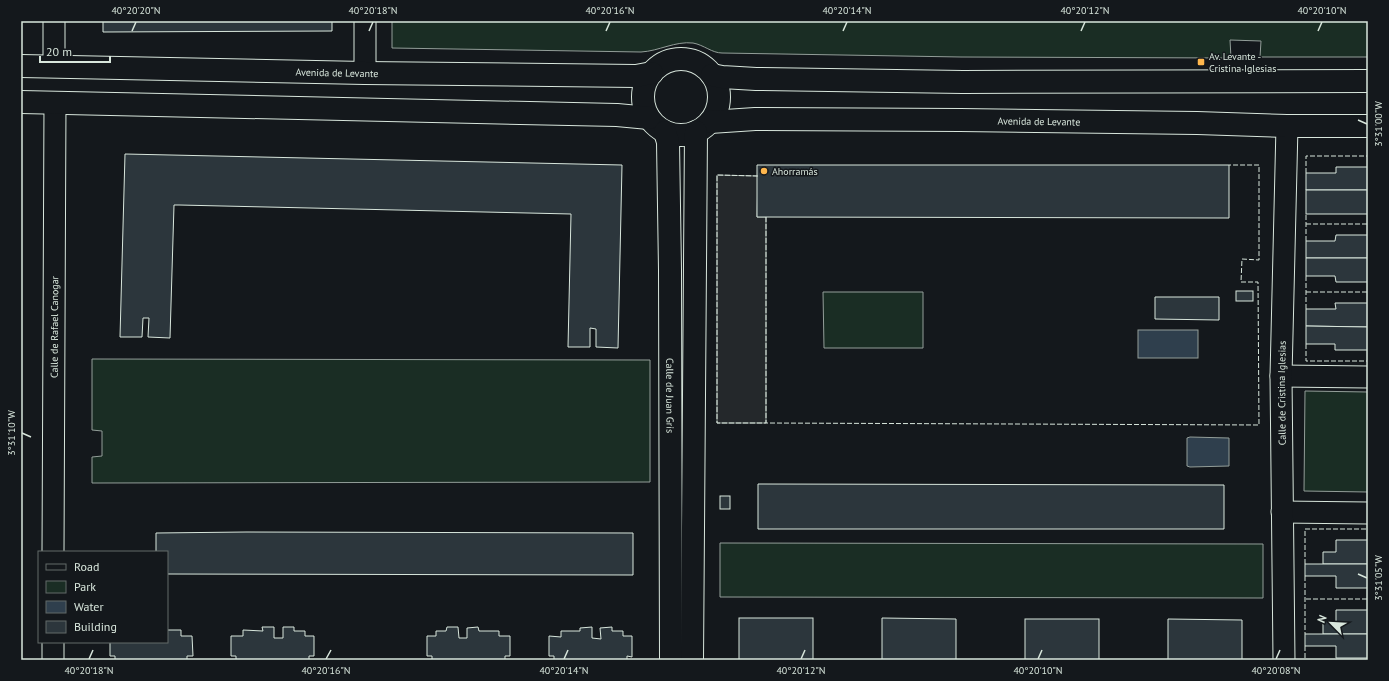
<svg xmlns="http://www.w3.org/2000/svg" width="1389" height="681" viewBox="0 0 1389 681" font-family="'PT Sans',sans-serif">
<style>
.green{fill:#1a2d24;stroke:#939e99}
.parking{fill:#24282b;stroke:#939e99}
.water{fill:#2f3f4d;stroke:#939e99}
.building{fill:#2c363c;stroke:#d8e6dc}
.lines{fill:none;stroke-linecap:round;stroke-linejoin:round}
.street-casing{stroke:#d8e6dc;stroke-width:23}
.secondary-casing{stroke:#d8e6dc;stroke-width:24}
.street{stroke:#14181c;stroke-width:21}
.secondary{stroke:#14181c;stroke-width:22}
.fence{stroke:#d8e6dc;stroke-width:1;stroke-dasharray:5 2;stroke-linecap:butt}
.ticks{fill:none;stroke:#d8e6dc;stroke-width:1.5}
.poi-dot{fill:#ffb74d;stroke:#14181c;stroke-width:1.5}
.labels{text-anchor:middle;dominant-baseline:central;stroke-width:3;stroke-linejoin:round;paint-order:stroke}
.poi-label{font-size:10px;fill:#d8e6dc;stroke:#14181c;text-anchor:start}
.street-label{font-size:10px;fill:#d8e6dc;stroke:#14181c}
.neatline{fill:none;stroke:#d8e6dc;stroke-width:1.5}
.ticks-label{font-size:10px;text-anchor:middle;fill:#d8e6dc}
</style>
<rect width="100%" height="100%" fill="#14181c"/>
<g class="green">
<path d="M 392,21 L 1368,21 L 1368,57 L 1260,57 L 1261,41 L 1230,40 L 1231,58 L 961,57 L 722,53 C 712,53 704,45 693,43 C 675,41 659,51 641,52 L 392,48 Z"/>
<path d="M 823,292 L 923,292 L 923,348 L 824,348 Z"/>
<path d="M 92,359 L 650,360 L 650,482 L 92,483 L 92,457 L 102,456 L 102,431 L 92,430 Z"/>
<path d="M 1305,391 L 1368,392 L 1368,492 L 1304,491 Z"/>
<path d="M 720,543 L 1263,544 L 1263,598 L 720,597 Z"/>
</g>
<path class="parking" d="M 717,175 L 758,176 L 757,217 L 766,217 L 766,423 L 717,423 Z"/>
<g class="water">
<rect x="1138" y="330" width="60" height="28"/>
<path d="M 1190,437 L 1229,438 L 1229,466 L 1190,467 L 1187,466 L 1187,438 Z"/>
</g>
<g class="building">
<path d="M 103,21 L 332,21 L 332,31 L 103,32 Z"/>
<path d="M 125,154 L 622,165 L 618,348 L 596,347 L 596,329 L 590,328 L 590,347 L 568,347 L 571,214 L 179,205 L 174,205 L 170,338 L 148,337 L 149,318 L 143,318 L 142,337 L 120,337 Z"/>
<path d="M 757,165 L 1229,165 L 1229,218 L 757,217 Z"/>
<path d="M 1336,167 L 1368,167 L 1368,190 L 1306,190 L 1306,173 L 1336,173 Z"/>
<rect x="1306" y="190" width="62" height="24"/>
<path d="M 1336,235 L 1368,235 L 1368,258 L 1306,258 L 1306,241 L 1335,241 Z"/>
<path d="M 1306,258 L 1368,258 L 1368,282 L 1336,282 L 1335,276 L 1306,276 Z"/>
<rect x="1236" y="291" width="17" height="10"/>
<path d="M 1155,297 L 1219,297 L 1219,320 L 1155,319 Z"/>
<path d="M 1335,303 L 1368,303 L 1368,327 L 1306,326 L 1306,309 L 1336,309 Z"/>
<path d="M 1306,326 L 1368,327 L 1368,350 L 1335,350 L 1335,344 L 1306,344 Z"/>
<path d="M 758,484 L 1224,485 L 1224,529 L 758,529 Z"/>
<rect x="720" y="496" width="10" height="13"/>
<path d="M 246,532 L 633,533 L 633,575 L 167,574 L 167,552 L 156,552 L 156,533 Z"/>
<path d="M 1336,540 L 1368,540 L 1368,564 L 1323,564 L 1323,552 L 1336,552 Z"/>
<path d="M 1305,564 L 1368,564 L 1368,588 L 1336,588 L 1336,576 L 1305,576 Z"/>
<path d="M 1336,610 L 1368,610 L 1368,634 L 1323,634 L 1323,621 L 1336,622 Z"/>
<rect x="739" y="618" width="74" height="42"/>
<path d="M 882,618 L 956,619 L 956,660 L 882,660 Z"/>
<rect x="1025" y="619" width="74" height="41"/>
<path d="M 1168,619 L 1242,620 L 1242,660 L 1168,660 Z"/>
<path d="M 262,627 L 274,627 L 274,638 L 283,638 L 283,627 L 294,627 L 294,631 L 305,631 L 305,636 L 314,636 L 314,656 L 309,656 L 309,660 L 236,660 L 236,656 L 231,656 L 231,636 L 243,636 L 243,630 L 263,631 Z"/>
<path d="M 447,627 L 458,627 L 459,638 L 467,638 L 467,628 L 478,627 L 479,631 L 499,631 L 499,636 L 510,636 L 510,656 L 505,656 L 505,660 L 432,660 L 432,656 L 427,656 L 427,636 L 436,636 L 436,631 L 446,631 Z"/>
<path d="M 592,627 L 592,638 L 601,639 L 600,628 L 612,627 L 612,631 L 623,631 L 623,636 L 632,636 L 632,657 L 627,656 L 627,660 L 554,660 L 554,656 L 549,656 L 549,636 L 561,637 L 561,631 L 580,631 L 580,628 Z"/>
<path d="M 167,630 L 181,630 L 181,636 L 192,636 L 193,656 L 187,656 L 187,660 L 115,660 L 115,656 L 110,656 L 110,642 L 167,642 Z"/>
<path d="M 1305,634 L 1368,634 L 1368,658 L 1336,658 L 1336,646 L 1305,646 Z"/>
</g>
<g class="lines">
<g class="street-casing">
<g id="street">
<path d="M 54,66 L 54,21"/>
<path d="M 365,73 L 365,21"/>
<path d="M 1281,376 L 1368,377"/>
<path d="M 1282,512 L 1368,513"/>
<path id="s1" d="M 53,552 L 55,103"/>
<path d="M 53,660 L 53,642"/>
<path id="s2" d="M 1284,660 L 1281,376 L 1287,126"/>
</g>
</g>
<g class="secondary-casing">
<g id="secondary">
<circle cx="681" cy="97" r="38"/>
<path id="s3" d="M 21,66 L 365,73 L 636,76 L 652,73"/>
<path d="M 712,75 L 722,77 L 756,79 L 963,82 L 1368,81"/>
<path d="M 21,102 L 617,115 L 649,118"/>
<path id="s4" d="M 710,122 L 755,119 L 960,120 L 1197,123 L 1287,126 L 1368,126"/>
<path id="s5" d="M 665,132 L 668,142 L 670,270 L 671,660"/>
<path d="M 692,660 L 696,132"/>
</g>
</g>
<use href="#street" class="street"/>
<use href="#secondary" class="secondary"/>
<g class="fence">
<path d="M 1306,173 L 1306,156 L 1368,156"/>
<path d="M 758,176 L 717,175 L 717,423 L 766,423"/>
<path d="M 766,217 L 766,423 L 1259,425 L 1258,282 L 1241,282 L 1242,259 L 1259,260 L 1259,165 L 1229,165"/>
<path d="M 1306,224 L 1368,224"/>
<path d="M 1306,241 L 1306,214"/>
<path d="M 1306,276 L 1306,309"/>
<path d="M 1306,292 L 1368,292"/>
<path d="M 1306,344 L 1306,361 L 1368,361"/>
<path d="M 1305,564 L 1305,529 L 1368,529"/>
<path d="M 1305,576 L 1305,634"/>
<path d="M 1306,599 L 1368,599"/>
<path d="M 1305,646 L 1305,660"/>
</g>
</g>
<path class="ticks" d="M 132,31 L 136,22M 369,31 L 373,22M 606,31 L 610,22M 843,31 L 847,22M 1081,31 L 1085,22M 1318,31 L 1322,22M 1358,120 L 1367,124M 22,433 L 31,437M 1358,574 L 1367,578M 89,659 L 93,650M 326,659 L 331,650M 564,659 L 568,650M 801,659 L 805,650M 1038,659 L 1042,650M 1276,659 L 1280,650"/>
<g class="poi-dot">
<rect x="1197" y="58" width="8" height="8" rx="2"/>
<circle cx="764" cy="171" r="4"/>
</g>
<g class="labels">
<g class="poi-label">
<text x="1209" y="56">Av. Levante -<tspan x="1209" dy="12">Cristina Iglesias</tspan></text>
<text x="772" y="171">Ahorramás</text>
</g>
<g class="street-label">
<text stroke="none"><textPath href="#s3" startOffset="316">Avenida de Levante</textPath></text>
<text stroke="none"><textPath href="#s4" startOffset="329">Avenida de Levante</textPath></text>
<text stroke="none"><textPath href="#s1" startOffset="225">Calle de Rafael Canogar</textPath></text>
<text stroke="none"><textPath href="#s2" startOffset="267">Calle de Cristina Iglesias</textPath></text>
<text stroke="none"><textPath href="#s5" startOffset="264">Calle de Juan Gris</textPath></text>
</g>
</g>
<rect width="1389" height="681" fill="none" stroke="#14181c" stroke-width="44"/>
<rect x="38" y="551" width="130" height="92" fill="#14181c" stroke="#626a69"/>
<rect x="46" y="564" width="20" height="6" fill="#14181c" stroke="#626a69"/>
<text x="74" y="571" font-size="12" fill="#d8e6dc">Road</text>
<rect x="46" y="581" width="20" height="12" fill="#1a2d24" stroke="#626a69"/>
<text x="74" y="591" font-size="12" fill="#d8e6dc">Park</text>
<rect x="46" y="601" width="20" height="12" fill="#2f3f4d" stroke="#626a69"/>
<text x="74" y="611" font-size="12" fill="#d8e6dc">Water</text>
<rect x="46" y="621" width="20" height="12" fill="#2c363c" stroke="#626a69"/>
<text x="74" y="631" font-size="12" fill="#d8e6dc">Building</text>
<g transform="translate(1331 623) rotate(294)" stroke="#14181c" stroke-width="3" paint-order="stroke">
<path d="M0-3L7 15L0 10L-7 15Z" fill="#d8e6dc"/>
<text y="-6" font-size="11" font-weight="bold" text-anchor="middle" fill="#d8e6dc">N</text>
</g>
<path d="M40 56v6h70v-6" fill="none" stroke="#d8e6dc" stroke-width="2"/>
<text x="46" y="56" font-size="12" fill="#d8e6dc" stroke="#14181c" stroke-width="3" paint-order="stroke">20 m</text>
<rect x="22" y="22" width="1345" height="637" class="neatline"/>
<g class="ticks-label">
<text x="136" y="14">40°20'20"N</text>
<text x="373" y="14">40°20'18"N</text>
<text x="610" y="14">40°20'16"N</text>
<text x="847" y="14">40°20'14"N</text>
<text x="1085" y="14">40°20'12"N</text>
<text x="1322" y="14">40°20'10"N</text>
<text transform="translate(1378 124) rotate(-90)" y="4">3°31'00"W</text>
<text transform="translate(11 433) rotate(-90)" y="4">3°31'10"W</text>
<text transform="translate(1378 578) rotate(-90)" y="4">3°31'05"W</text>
<text x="89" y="674">40°20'18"N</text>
<text x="326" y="674">40°20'16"N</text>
<text x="564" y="674">40°20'14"N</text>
<text x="801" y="674">40°20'12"N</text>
<text x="1038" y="674">40°20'10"N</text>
<text x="1276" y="674">40°20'08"N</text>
</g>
</svg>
